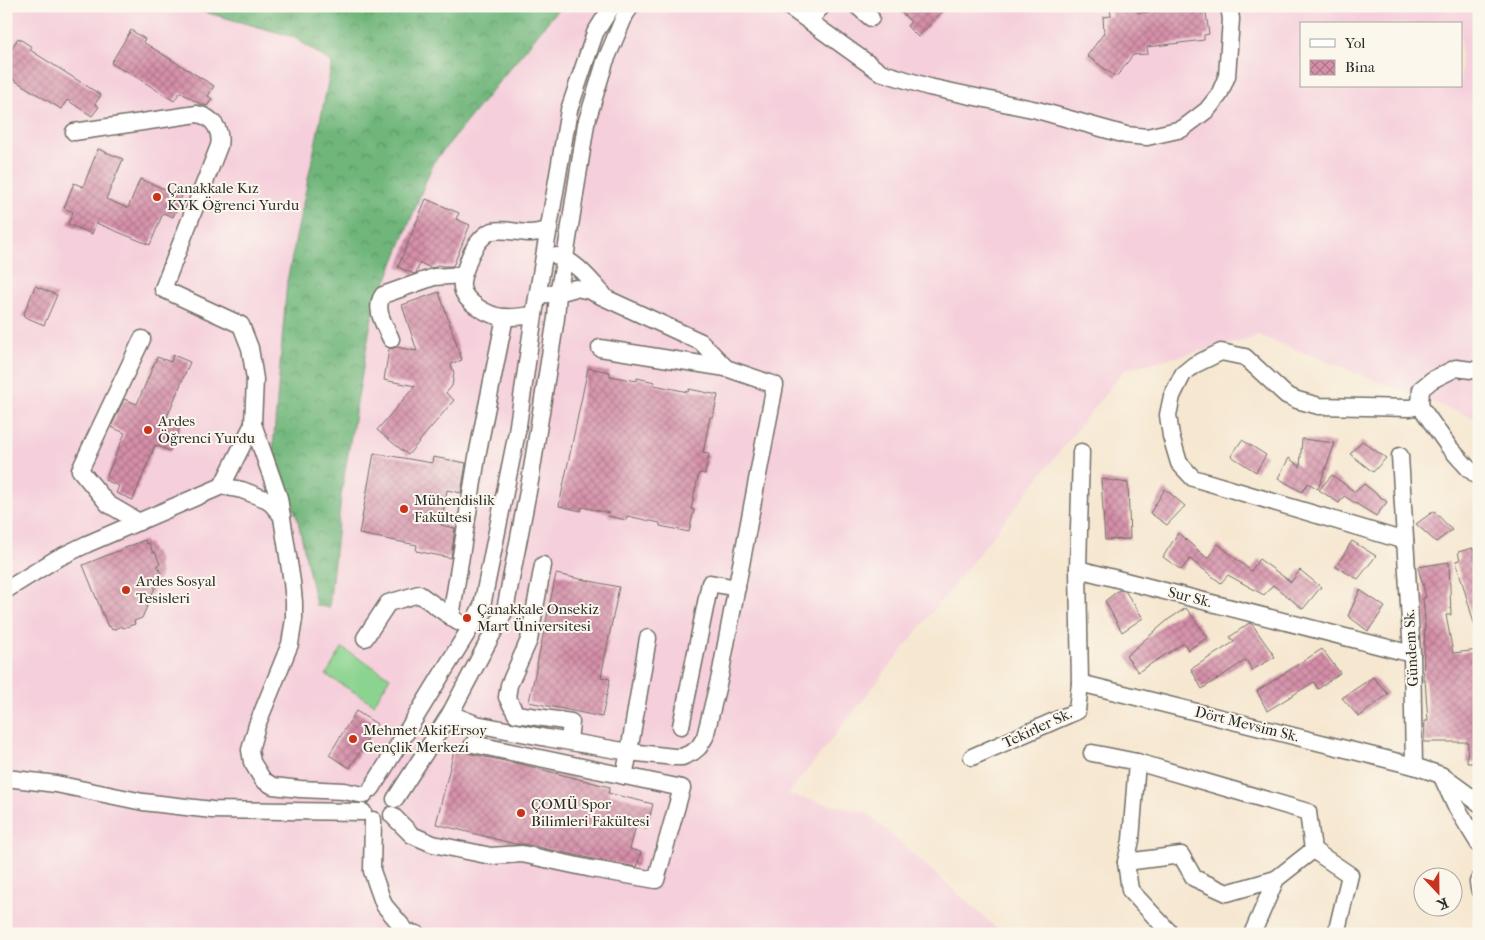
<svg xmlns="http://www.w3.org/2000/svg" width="1485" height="940" viewBox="0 0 1485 940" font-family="'IM FELL French Canon',serif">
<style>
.built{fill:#f5cfdb;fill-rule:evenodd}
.forest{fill:url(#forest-crowns);stroke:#4e7052}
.pitch{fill:#8bd48f;stroke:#5b805d}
.building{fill:url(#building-cross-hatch)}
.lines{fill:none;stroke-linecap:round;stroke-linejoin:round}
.minor-casing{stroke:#726d65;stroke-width:19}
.minor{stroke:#fff;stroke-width:16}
.poi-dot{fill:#c8321e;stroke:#fbf7ec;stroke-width:2}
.labels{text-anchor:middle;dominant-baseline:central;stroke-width:4;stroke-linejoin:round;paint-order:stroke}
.poi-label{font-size:15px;fill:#2b2b2b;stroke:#fbf7ec;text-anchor:start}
.street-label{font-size:15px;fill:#2b2b2b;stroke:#fbf7ec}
</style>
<defs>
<pattern id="forest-crowns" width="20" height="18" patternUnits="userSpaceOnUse" patternTransform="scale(1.25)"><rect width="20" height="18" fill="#70b67a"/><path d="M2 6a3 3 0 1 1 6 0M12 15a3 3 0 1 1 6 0" fill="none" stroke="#5c9464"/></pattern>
<pattern id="building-cross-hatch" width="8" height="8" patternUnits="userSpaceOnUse" patternTransform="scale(1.25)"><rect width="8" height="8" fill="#d58fa9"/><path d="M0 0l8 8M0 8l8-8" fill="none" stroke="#ad758a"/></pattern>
</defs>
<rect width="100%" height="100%" fill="#fbf7ec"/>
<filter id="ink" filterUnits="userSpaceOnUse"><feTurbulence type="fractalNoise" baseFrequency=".02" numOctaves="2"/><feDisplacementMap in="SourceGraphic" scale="10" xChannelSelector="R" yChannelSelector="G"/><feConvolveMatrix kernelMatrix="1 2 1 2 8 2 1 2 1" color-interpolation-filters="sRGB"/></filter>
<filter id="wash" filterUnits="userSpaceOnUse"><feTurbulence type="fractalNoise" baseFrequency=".0096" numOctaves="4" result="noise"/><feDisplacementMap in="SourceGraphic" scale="20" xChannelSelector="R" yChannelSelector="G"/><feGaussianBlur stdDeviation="1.12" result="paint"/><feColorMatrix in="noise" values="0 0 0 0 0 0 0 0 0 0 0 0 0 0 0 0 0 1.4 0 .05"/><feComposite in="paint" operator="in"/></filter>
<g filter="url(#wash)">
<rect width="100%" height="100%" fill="#f6e7d0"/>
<path class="built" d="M 6,6 L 1479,6 L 1479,420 L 1258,335 L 1251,339 L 1125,369 L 793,788 L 789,795 L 867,813 L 1003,934 L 6,934 ZM 1301,24 L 1461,24 L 1461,86 L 1301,86 Z"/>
<path class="forest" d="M 183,6 L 557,6 L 559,8 L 433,163 L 372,317 L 342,488 L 329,608 L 316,605 L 298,521 L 273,448 L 287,281 L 332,63 L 294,37 Z"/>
<path class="pitch" d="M 342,648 L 390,677 L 374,704 L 326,675 Z"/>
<g id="blocks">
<g class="building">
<path d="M 895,6 L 948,6 L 918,37 L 907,26 L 911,22 Z"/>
<path d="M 1110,6 L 1137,6 L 1138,13 L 1205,6 L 1209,34 L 1204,35 L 1204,40 L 1147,47 L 1148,54 L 1133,55 L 1116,77 L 1087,56 L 1104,33 L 1103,17 L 1111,16 Z"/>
<path d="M 131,30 L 145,39 L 143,42 L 214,86 L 208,96 L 212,99 L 207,106 L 200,104 L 180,92 L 174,101 L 125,70 L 124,71 L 111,63 Z"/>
<path d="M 18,38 L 32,47 L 30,50 L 101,95 L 95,104 L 99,107 L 92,116 L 67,100 L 61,109 L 6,75 L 6,57 Z"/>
<path d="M 98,149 L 123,159 L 106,199 L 128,208 L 140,179 L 182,196 L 173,217 L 163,213 L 150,245 L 96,223 L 92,234 L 68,224 L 73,212 L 64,208 L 74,183 L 83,187 Z"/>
<path d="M 426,199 L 459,213 L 456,219 L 470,225 L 453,266 L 442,266 L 437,265 L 436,267 L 431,268 L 420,263 L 416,273 L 414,274 L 398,267 Z"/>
<path d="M 35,286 L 57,295 L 44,325 L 23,316 Z"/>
<path d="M 439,292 L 462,360 L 451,364 L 454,373 L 452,386 L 446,393 L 454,400 L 408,455 L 377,430 L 415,386 L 384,380 L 389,349 L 396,347 L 417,351 L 402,305 Z"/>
<path d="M 173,355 L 190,362 L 167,417 L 182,423 L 170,451 L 155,445 L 133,500 L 116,493 L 119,486 L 105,480 L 125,433 L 111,427 L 124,399 L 137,404 L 157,357 L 171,362 Z"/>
<path d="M 588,368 L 610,372 L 610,376 L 637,381 L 637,378 L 655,382 L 654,385 L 688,392 L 689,389 L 718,395 L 713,417 L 710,417 L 703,453 L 709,454 L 705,474 L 699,473 L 691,509 L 694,510 L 689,532 L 660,526 L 660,523 L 627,516 L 626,520 L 608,516 L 609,513 L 582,507 L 581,511 L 559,506 Z"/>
<path d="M 1302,439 L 1335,443 L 1318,489 L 1308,483 L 1302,492 L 1278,478 L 1289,458 L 1300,467 Z"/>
<path d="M 1242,440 L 1266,455 L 1256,472 L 1231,456 Z"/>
<path d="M 1362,441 L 1386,458 L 1373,472 L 1350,454 Z"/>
<path d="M 374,453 L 432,463 L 433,457 L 466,463 L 461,493 L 447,490 L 441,525 L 455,528 L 451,558 L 416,551 L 417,545 L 359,534 Z"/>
<path d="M 1332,475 L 1355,492 L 1364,484 L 1387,502 L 1376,516 L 1344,496 L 1339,503 L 1319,490 Z"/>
<path d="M 1101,479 L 1128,483 L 1130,539 L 1105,540 Z"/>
<path d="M 1165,489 L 1185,506 L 1167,525 L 1150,513 Z"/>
<path d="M 1434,511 L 1452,530 L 1436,542 L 1416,524 Z"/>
<path d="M 1178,533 L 1208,559 L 1218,544 L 1251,571 L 1259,559 L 1291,582 L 1300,570 L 1321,587 L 1303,609 L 1273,585 L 1264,595 L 1228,575 L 1221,583 L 1190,559 L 1181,570 L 1163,557 Z"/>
<path d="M 145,540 L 146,544 L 149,543 L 153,553 L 155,552 L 160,564 L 157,565 L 161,573 L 142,618 L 134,621 L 135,624 L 123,628 L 122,626 L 112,630 L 110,626 L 108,627 L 83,565 Z"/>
<path d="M 1352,541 L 1376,556 L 1358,579 L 1336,567 Z"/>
<path d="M 1473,548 L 1479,580 L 1479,629 L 1476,630 L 1456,561 L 1460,560 L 1458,552 Z"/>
<path d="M 1449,562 L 1451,615 L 1446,615 L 1453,653 L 1479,650 L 1479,763 L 1467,763 L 1468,742 L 1424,742 L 1425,721 L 1428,721 L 1425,679 L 1423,680 L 1425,621 L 1423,598 L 1426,597 L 1418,567 Z"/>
<path d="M 556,574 L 619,587 L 601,677 L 610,679 L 602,717 L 529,702 Z"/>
<path d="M 1119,590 L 1125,591 L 1143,618 L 1122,632 L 1105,601 Z"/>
<path d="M 1360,590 L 1385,607 L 1368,631 L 1348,616 Z"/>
<path d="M 1186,608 L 1208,637 L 1188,650 L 1184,643 L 1138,672 L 1126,656 L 1169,619 Z"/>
<path d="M 1249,623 L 1252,624 L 1275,657 L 1252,670 L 1246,660 L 1202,689 L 1191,669 L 1234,642 L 1230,637 Z"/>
<path d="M 1322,649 L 1340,673 L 1318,689 L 1314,682 L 1267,711 L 1257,691 Z"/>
<path d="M 1373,677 L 1388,694 L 1359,717 L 1342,698 Z"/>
<path d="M 356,711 L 377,724 L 350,768 L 329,755 Z"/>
<path d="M 455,747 L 465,750 L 471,754 L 524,765 L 610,787 L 608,793 L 653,804 L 647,827 L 636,825 L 630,849 L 641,852 L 637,867 L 594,859 L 524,844 L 515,844 L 436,824 Z"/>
</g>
</g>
</g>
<g filter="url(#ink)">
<use href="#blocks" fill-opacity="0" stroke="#726d65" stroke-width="1"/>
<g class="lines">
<g class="minor-casing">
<g id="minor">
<path d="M 788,6 L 880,72 L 929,87 L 1037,110 L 1126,135 L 1147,137 L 1182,129 L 1207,110 L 1219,95 L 1227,76 L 1231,19 L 1229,6"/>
<path d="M 857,6 L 871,18"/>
<path d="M 812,17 L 822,6"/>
<path d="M 74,132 L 197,114 C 213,117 222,130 219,146 L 163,289 L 241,325 L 250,348 L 255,379 L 253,424 L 279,498 L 292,582 L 294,602 L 294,619 L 290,644 L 257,725 L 250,750 L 252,762 L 263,780 L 273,786 L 300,789 L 344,791 L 364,795"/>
<path d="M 557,256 C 576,261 590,280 603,294"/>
<path d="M 534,315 C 524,316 513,318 503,317 C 490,316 464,303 462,287 C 461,280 464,272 467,265 C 470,253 478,240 488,233 C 497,227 519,233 530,233 C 536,233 543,231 549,230"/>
<path d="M 391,339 C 385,326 373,308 383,295 L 434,277 L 463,275"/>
<path d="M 600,348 L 726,368"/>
<path d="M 1479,371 L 1456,368 L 1432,380 L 1421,389 L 1420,406 L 1449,447 L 1468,468 L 1479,477"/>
<path d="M 1400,456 L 1412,654 L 1414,766"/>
<path d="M 222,486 L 253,424"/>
<path d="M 139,522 L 108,504 L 80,470 L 142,339"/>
<path d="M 1405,541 L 1193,478 L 1179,463 L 1171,436 L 1168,415 L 1172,396 L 1183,374 L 1194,365 L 1221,352 L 1245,357 L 1286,395 L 1297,400 L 1319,406 L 1410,408 L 1420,406"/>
<path d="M 543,565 L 529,640 L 509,685 L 507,697 L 516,714 L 571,722 L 569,741"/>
<path d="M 1078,569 L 1412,654"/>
<path d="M 6,590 L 56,559 L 87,544 L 222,486 L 242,490 L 268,500 L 282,516"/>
<path d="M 451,617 L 478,451 L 505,317"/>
<path d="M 365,638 L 388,603 L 419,594 L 458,622"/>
<path d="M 1080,683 L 1414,766 L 1441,775 L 1479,803"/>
<path d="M 450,714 L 476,724 L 547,738 L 629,752 L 674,757 L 682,757 L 693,752 L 699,747 L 705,737 L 720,676 L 775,385 L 726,368 L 701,342 L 590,291 L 576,288 L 558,293 L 538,295"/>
<path d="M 681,726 L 710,583 L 737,588"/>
<path d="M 1092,753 L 1137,762 L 1131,840 L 1126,862 L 1130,890 L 1171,934"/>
<path d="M 972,757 L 1077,711 L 1080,683 L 1078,569 L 1081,452"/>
<path d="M 1137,762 L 1308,812 L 1313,850 L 1350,875 L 1336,934"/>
<path d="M 624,776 L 629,752 L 648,638"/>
<path d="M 1442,777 L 1455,805 L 1479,844"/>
<path d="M 6,778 L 56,784 L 143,802 L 212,810 L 363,812"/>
<path d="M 372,788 L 469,630 L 482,606 L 517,432 L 534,315 L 569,110 L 595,33 L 612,6"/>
<path d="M 395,799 L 450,714 L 505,610 L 530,481 L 556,318 L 558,293 L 565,258 L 586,124 L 605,62 L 625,15 L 631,6"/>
<path d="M 392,815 L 412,835 L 433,844 L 491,856 L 522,854 L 592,869 L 656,880 L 682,788 L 473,744"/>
<path d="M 373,820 L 372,871 L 384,905 L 407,932 L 417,934"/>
<path d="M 1126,862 L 1181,855 L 1194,878 L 1227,893 L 1276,879"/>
<path d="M 1479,880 L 1478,882 L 1479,889"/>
<path d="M 1252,934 L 1276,879 L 1313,850"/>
</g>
</g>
<use href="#minor" class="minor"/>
</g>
</g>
<g class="poi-dot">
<circle cx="157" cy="197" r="5"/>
<circle cx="148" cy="430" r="5"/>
<circle cx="404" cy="509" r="5"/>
<circle cx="126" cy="590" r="5"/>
<circle cx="467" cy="618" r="5"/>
<circle cx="353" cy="739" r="5"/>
<circle cx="521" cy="813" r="5"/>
</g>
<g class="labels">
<g class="poi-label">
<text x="167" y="188">Çanakkale Kız<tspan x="167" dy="17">KYK Öğrenci Yurdu</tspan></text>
<text x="158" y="421">Ardes<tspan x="158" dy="17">Öğrenci Yurdu</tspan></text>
<text x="414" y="500">Mühendislik<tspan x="414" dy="17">Fakültesi</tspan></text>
<text x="136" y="581">Ardes Sosyal<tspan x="136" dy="17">Tesisleri</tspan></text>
<text x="477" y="609">Çanakkale Onsekiz<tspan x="477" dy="17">Mart Üniversitesi</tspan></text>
<text x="363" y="730">Mehmet Akif Ersoy<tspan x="363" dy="17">Gençlik Merkezi</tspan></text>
<text x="531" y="804">ÇOMÜ Spor<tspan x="531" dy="17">Bilimleri Fakültesi</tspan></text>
</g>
<g class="street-label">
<text transform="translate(1190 597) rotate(14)">Sur Sk.</text>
<text transform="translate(1411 648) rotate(-93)">Gündem Sk.</text>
<text transform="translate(1247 724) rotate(14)">Dört Mevsim Sk.</text>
<text transform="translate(1037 728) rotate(-25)">Tekirler Sk.</text>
</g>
</g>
<rect width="1485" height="940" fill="none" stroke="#fbf7ec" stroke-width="25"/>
<rect x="1300" y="22" width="162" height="65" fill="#fbf7ec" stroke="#a8a59f"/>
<rect x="1310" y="39" width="25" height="8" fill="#ffffff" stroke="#a8a59f"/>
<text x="1345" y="48" font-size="15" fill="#2b2b2b">Yol</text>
<rect x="1310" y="60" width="25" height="15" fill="url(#building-cross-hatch)" stroke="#a8a59f"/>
<text x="1345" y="72" font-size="15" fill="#2b2b2b">Bina</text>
<g transform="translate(1438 892) rotate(158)"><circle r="24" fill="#fbf7ec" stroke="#a8a59f"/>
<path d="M0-4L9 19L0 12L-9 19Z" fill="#c8321e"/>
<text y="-8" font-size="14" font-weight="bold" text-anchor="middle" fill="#2b2b2b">K</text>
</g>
</svg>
